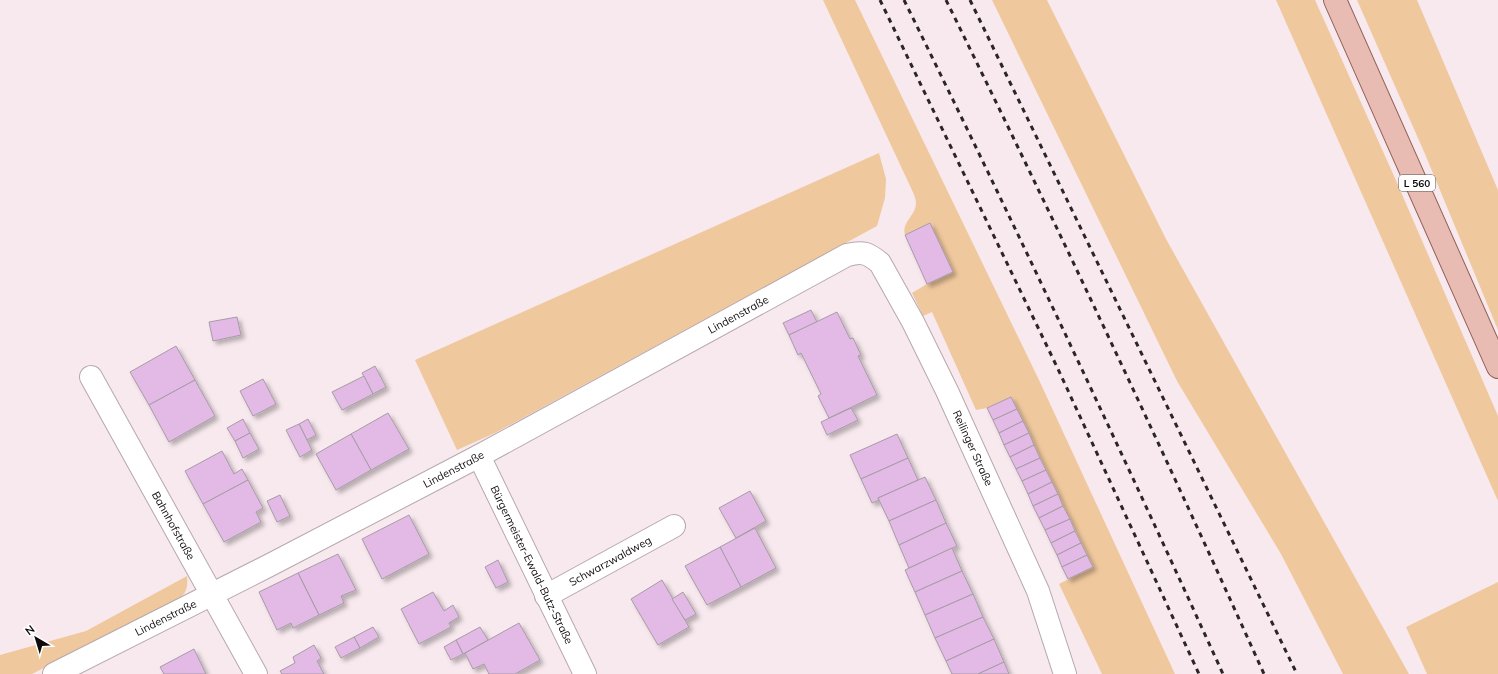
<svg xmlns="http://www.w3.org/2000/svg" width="1498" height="674" viewBox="0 0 1498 674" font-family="Mulish,sans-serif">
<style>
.green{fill:#f0c89d}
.building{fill:#e3b9e6;stroke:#a59ca5;filter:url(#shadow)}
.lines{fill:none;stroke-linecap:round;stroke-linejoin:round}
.minor-casing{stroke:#b6a8ac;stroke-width:24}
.major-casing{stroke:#926157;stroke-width:24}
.minor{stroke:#fff;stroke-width:22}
.major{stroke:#e8bcb3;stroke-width:22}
.rail{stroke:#2c2527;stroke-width:3;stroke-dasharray:5 5;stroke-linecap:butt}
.labels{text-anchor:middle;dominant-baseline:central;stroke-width:4;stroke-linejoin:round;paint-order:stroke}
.shield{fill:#fff;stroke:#575454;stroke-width:1}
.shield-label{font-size:10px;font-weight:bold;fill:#0f0a0b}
.street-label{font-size:11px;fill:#0f0a0b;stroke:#fff}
</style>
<defs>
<filter id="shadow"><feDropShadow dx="3.5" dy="3.5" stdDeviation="2" flood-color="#0004"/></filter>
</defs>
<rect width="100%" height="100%" fill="#f8e9ee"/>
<g class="green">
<path d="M 823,0 L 855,0 L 1039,380 L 1175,674 L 1102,674 L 1059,584 L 1093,567 L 1011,397 L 987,408 L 976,410 L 932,312 L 923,316 L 912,293 L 927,284 L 953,272 L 930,223 L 905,235 C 901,222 916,216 916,203 C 916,199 913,192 911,188 Z"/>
<path d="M 992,0 L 1047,0 L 1166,239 L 1409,674 L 1343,674 L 1281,554 L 1177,381 Z"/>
<path d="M 1276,0 L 1315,0 L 1394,176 L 1498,416 L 1498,501 Z"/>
<path d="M 1357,0 L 1417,0 L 1423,14 L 1498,190 L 1498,330 L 1425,154 Z"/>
<path d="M 879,153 L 886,179 L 885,198 L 877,226 L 495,433 L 457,450 L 415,360 Z"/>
<path d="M 187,576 C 188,586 187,592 180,598 L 32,674 L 0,674 L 0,655 L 86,631 Z"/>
<path d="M 1498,582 L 1498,674 L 1427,674 L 1406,627 Z"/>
</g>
<g class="building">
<path d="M 930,223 L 953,272 L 927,284 L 905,235 Z"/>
<path d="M 811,310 L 817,322 L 789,335 L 783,323 Z"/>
<path d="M 837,312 L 850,339 L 853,338 L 861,355 L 858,356 L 877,395 L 829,418 L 818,396 L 821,394 L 801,353 L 798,355 L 789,335 Z"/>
<path d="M 237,317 L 241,335 L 213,341 L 209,322 Z"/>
<path d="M 176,346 L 195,380 L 149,405 L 130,372 Z"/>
<path d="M 375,366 L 386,387 L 373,394 L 362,373 Z"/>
<path d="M 364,376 L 373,394 L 342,410 L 332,392 Z"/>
<path d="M 263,379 L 276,404 L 253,416 L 240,391 Z"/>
<path d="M 195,380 L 215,416 L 169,442 L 149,405 Z"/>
<path d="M 1011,397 L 1017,409 L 993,420 L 987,408 Z"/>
<path d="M 851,408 L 858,420 L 827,435 L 821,422 Z"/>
<path d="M 1017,409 L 1023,421 L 999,433 L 993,420 Z"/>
<path d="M 388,413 L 409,449 L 371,470 L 351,434 Z"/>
<path d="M 243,419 L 250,433 L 235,441 L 227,428 Z"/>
<path d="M 308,419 L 316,435 L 307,440 L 299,424 Z"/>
<path d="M 1023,421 L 1029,433 L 1004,445 L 999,433 Z"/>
<path d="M 299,424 L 312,450 L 300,457 L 286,430 Z"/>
<path d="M 250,433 L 259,449 L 243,458 L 235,441 Z"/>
<path d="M 1029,433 L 1034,445 L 1010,457 L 1004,445 Z"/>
<path d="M 351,434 L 371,470 L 336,490 L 316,454 Z"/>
<path d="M 897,434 L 908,458 L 861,479 L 850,455 Z"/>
<path d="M 1034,445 L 1040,458 L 1016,469 L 1010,457 Z"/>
<path d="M 222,451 L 234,474 L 242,469 L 248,480 L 203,504 L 185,471 Z"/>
<path d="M 908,458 L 918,480 L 878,498 L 879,500 L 872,503 L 861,479 Z"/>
<path d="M 1040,458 L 1046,470 L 1022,481 L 1016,469 Z"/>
<path d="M 1046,470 L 1052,482 L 1028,494 L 1022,481 Z"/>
<path d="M 925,477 L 936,500 L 889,521 L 878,498 Z"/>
<path d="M 248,480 L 263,508 L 256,512 L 261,522 L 224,542 L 203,504 Z"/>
<path d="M 1052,482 L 1058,494 L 1033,506 L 1028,494 Z"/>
<path d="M 750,491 L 766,521 L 736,538 L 719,508 Z"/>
<path d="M 1058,494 L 1063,506 L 1039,518 L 1033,506 Z"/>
<path d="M 280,495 L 290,516 L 277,522 L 267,501 Z"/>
<path d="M 936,500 L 946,523 L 899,545 L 889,521 Z"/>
<path d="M 1063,506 L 1070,519 L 1045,530 L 1039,518 Z"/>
<path d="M 409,515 L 429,554 L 382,579 L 362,539 Z"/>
<path d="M 1070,519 L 1075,531 L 1051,543 L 1045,530 Z"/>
<path d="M 946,523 L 957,546 L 909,568 L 899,545 Z"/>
<path d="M 755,528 L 776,568 L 741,587 L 720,547 Z"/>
<path d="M 1075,531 L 1081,543 L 1057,555 L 1051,543 Z"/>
<path d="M 1081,543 L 1087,555 L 1062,567 L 1057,555 Z"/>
<path d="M 720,547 L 741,587 L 707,605 L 685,566 Z"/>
<path d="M 952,548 L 962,571 L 915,592 L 905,570 Z"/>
<path d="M 338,554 L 356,590 L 341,596 L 344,603 L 319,615 L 298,573 Z"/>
<path d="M 1087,555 L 1093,567 L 1068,579 L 1062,567 Z"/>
<path d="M 498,560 L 508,582 L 496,588 L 485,567 Z"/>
<path d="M 962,571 L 973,594 L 925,615 L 915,592 Z"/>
<path d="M 298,573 L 319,615 L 293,628 L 291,623 L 277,630 L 259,592 Z"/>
<path d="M 662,580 L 689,627 L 658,645 L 631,599 Z"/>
<path d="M 433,592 L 444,611 L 453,605 L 459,617 L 449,623 L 451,627 L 419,644 L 401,609 Z"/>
<path d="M 683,592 L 696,614 L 685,620 L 672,599 Z"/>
<path d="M 973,594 L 983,617 L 935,638 L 925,615 Z"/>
<path d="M 983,617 L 994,639 L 946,661 L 935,638 Z"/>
<path d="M 519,623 L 540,660 L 515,674 L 489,674 L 484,664 L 473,669 L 465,653 Z"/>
<path d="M 373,627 L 379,637 L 360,648 L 354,637 Z"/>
<path d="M 480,627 L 488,640 L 463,654 L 456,640 Z"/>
<path d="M 354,637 L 360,648 L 341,658 L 335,647 Z"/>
<path d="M 994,639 L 1004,662 L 978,674 L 952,674 L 946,661 Z"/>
<path d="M 456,640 L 463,654 L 451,660 L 444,647 Z"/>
<path d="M 314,645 L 321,658 L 317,661 L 324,674 L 282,674 L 280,671 L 295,663 L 293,657 Z"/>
<path d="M 194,649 L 206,674 L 164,674 L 160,667 Z"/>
<path d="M 1004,662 L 1009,674 L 978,674 Z"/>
</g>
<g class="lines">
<g class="minor-casing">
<g id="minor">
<path id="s1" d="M 91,377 L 256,674"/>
<path id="s2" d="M 479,456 L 585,674"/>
<path id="s3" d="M 546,596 L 674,526"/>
<path id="s4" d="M 54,674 L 268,566 L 479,456 L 847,255 C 863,251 868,253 880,263 L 913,322 L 947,391 L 1038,591 L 1065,674"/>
</g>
</g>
<g class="major-casing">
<path id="major" d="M 1335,0 L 1498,367"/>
</g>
<use href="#minor" class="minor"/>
<use href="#major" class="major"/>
<g class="rail">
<path d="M 880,0 L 1058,369 L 1199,674"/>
<path d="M 904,0 C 1014,223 1120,448 1223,674"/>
<path d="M 946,0 C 1056,223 1162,448 1264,674"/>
<path d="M 970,0 L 1297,674"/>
</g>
</g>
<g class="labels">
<rect class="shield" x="1399" y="175" width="36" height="16" rx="3"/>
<g class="shield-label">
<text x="1417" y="183">L 560</text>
</g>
<g class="street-label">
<text stroke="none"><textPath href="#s4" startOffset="773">Lindenstraße</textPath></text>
<text stroke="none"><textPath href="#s4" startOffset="1140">Reilinger Straße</textPath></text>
<text stroke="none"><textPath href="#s4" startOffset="449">Lindenstraße</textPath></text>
<text stroke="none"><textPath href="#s1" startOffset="170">Bahnhofstraße</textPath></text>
<text stroke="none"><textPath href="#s3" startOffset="73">Schwarzwaldweg</textPath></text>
<text stroke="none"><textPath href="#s2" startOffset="121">Bürgermeister-Ewald-Butz-Straße</textPath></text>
<text stroke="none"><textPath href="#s4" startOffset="125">Lindenstraße</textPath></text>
</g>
</g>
<g transform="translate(36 638) rotate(322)" stroke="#ffffff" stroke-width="3" paint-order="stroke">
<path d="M0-3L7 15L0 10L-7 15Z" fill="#0f0a0b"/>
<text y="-6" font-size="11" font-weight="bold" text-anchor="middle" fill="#0f0a0b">N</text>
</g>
</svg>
